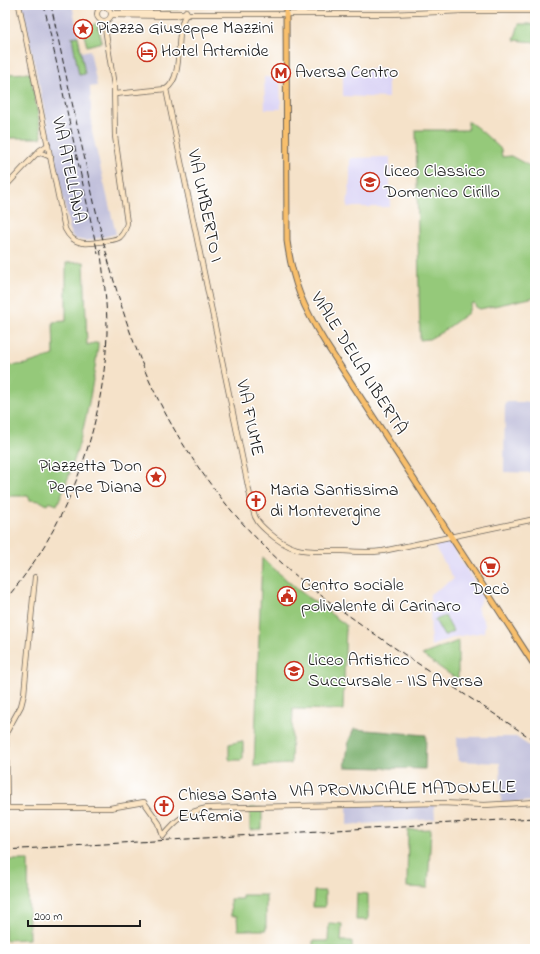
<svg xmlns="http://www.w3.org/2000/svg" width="540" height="954" viewBox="0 0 540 954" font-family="'Indie Flower',sans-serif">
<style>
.built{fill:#dcd5f6}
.industrial{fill:#c2c1dc}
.green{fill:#95c97a;stroke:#58724b}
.forest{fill:#78ad6a;stroke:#4a6443}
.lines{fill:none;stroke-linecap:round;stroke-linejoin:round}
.secondary-casing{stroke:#686159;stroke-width:6}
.primary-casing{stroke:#686159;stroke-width:7}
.secondary{stroke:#fce5c4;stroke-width:4.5}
.primary{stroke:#f8bf6c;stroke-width:5}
.rail{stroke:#1c1c1c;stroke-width:1;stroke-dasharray:6 3;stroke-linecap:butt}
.labels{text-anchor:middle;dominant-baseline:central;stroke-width:3;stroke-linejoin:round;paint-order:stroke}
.poi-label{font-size:18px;fill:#1c1c1c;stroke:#fff;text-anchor:start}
.street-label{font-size:18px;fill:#1c1c1c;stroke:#fff}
</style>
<rect width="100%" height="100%" fill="#fff"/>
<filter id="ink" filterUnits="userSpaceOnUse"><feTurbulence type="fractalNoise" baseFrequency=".025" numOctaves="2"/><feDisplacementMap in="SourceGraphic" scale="8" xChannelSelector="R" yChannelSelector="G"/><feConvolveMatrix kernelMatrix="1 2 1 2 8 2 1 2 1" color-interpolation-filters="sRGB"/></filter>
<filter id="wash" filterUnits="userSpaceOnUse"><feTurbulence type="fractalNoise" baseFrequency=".012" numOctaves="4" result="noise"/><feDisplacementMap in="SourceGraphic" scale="16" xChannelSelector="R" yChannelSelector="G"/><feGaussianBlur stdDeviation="0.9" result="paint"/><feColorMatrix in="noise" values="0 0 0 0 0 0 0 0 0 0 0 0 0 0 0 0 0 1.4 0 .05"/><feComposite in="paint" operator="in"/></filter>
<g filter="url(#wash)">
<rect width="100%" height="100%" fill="#f5e2c9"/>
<g class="built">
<path d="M 343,69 L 388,69 L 388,98 L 343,96 Z"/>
<path d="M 264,77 L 280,78 L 281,109 L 265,109 Z"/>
<path d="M 390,157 L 390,207 L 347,207 L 350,179 L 350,158 Z"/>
<path d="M 442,541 L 452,546 L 483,596 L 477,608 L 485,624 L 484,632 L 455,637 L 431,646 L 430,594 L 454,579 L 433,544 Z"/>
</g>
<g class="industrial">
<path d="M 22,5 L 72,5 L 82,52 L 90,50 L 97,86 L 90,87 L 92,132 L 116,234 L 86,241 L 75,239 L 71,235 Z"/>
<path d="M 505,402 L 535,402 L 535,473 L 504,472 Z"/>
<path d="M 457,737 L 516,737 L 535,750 L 535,801 L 501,803 L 500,763 L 458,761 Z"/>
<path d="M 434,804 L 435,819 L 347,825 L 347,805 Z"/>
</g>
<g class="green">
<path d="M 160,5 L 178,5 L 179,9 L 160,9 Z"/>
<path d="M 95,23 L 98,26 L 102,42 L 87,46 L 84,35 Z"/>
<path d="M 519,24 L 535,24 L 535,42 L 514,40 Z"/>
<path d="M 78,36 L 85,74 L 79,75 L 72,37 Z"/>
<path d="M 30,73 L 42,136 L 41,138 L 5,138 L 5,74 Z"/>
<path d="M 468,121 C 480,129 490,139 501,149 L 502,157 L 511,156 L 535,169 L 535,297 L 480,309 L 476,307 L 474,303 L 471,304 L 468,313 L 442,332 L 429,339 L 420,340 L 416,130 L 468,130 Z"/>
<path d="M 84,262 L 87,345 L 98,342 L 98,346 C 91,401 80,454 57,505 L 49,502 L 47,505 L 40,501 L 30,500 L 28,496 L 5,496 L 5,338 L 8,338 L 9,366 L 26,364 L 54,355 L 53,322 L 66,321 L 66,263 Z"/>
<path d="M 262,558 L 297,589 L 346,625 L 343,710 L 293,709 L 291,764 L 254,766 Z"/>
<path d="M 445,616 L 453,631 L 444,636 L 435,620 Z"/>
<path d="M 458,641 L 458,680 L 422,655 Z"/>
<path d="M 242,741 L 243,743 L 243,758 L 241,760 L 230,760 L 229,758 L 229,744 Z"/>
<path d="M 250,808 L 262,808 L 262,829 L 250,830 Z"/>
<path d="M 431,829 L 428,888 L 407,887 L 408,830 Z"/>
<path d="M 5,860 L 28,860 L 29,939 L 5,940 Z"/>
<path d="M 314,891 L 325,891 L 325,907 L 313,907 Z"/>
<path d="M 357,893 L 368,894 L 368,920 L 356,920 Z"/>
<path d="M 242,895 L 266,895 L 266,930 L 238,930 L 237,916 L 231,916 L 230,899 L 242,899 Z"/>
<path d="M 329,923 L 342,924 L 341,941 L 352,941 L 352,949 L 313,949 L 313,941 L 328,941 Z"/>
</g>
<path class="forest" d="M 354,729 L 426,735 L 425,769 L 345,767 L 349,740 Z"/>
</g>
<g filter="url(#ink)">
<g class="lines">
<g class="secondary-casing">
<g id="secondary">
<path d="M 19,5 L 65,229 C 74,247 88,244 105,241 C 110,240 116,240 120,237 C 124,233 126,228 127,223 L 115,136 L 114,86 L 104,21"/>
<circle cx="104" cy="14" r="7"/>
<path d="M 111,13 L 184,13 L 186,11 L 188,15"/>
<path d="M 188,14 L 391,14 L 462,11 L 535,11"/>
<path d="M 111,15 L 175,16 L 183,14"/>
<path d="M 166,89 L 253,510 C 255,520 260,525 268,532 C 295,556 310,550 343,551 C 356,552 369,553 383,551 L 535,519"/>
<path d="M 115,94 L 166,89 C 185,76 174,35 185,16"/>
<path d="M 38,154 L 41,153 L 51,157"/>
<path d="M 5,187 L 40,150 L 48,145"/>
<path d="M 5,808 L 110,808 L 144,802 L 159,823 L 163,836"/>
<path d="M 7,808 L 6,733 L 21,706 L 24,694 L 35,577"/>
<path d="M 163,836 C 177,819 184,813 207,808 L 442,803 L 484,805 L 535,802"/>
</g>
</g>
<g class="primary-casing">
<path id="primary" d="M 286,5 L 287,241 C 293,284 303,307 326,344 L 535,666"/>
</g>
<use href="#secondary" class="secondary"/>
<use href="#primary" class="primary"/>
<g class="rail">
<path d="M 44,5 L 98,254"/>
<path d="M 51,5 C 62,57 73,108 85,160 C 98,223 113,287 136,348 C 166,430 219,506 284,565 C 310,589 340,609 369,630 C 423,668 480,704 535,741"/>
<path d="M 5,600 C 68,527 104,428 107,332 C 107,304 104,276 100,248"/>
<path d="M 5,850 L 535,818"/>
</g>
</g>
</g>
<defs>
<g id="sight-ring" transform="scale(1)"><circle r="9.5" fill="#fff" stroke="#c8321e" stroke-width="1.5"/><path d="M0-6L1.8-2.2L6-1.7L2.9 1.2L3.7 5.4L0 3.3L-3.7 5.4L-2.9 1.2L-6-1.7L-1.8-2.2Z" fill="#c8321e"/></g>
<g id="hotel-ring" transform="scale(1)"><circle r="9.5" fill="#fff" stroke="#c8321e" stroke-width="1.5"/><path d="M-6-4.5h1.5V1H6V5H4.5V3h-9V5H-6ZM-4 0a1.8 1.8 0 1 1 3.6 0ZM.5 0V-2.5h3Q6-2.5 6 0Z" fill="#c8321e"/></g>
<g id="metro-ring" transform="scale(1)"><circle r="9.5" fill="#fff" stroke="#c8321e" stroke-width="1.5"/><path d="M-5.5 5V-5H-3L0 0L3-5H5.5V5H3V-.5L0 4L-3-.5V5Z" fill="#c8321e"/></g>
<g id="school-ring" transform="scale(1)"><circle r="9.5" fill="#fff" stroke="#c8321e" stroke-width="1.5"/><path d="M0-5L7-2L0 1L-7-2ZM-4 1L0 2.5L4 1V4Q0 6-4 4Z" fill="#c8321e"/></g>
<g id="church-ring" transform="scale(1)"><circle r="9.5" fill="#fff" stroke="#c8321e" stroke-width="1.5"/><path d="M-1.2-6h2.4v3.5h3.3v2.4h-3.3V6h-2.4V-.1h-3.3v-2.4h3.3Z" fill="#c8321e"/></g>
<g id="supermarket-ring" transform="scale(1)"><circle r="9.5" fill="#fff" stroke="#c8321e" stroke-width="1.5"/><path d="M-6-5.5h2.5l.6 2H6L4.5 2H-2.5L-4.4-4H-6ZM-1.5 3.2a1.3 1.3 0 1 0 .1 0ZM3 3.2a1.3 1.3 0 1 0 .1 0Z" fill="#c8321e"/></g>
<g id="civic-ring" transform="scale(1)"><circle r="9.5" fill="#fff" stroke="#c8321e" stroke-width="1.5"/><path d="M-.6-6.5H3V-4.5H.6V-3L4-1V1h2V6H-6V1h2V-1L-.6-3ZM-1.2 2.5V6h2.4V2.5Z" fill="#c8321e"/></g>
</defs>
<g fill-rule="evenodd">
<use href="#sight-ring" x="83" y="29"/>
<use href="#hotel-ring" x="147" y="52"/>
<use href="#metro-ring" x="281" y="73"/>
<use href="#school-ring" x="370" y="182"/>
<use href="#sight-ring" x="156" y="477"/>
<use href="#church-ring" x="256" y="501"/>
<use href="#supermarket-ring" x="490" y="567"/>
<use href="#civic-ring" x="287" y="596"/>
<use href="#school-ring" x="294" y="671"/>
<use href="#church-ring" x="164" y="806"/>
</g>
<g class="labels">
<g class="poi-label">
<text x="97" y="29">Piazza Giuseppe Mazzini</text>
<text x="161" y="52">Hotel Artemide</text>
<text x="295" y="73">Aversa Centro</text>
<text x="384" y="172">Liceo Classico<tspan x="384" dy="21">Domenico Cirillo</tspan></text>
<text x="142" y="467" text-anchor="end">Piazzetta Don<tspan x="142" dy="21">Peppe Diana</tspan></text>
<text x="270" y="491">Maria Santissima<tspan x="270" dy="21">di Montevergine</tspan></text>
<text x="301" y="586">Centro sociale<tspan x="301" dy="21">polivalente di Carinaro</tspan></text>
<text x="490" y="590" text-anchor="middle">Decò</text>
<text x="308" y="661">Liceo Artistico<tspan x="308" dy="21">Succursale - IIS Aversa</tspan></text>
<text x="178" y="796">Chiesa Santa<tspan x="178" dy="21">Eufemia</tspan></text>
</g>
<g class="street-label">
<text transform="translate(68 170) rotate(78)">VIA ATELLANA</text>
<text transform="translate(204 206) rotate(78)">VIA UMBERTO I</text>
<text transform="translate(358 364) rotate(58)">VIALE DELLA LIBERTÀ</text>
<text transform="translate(249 418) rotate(78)">VIA FIUME</text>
<text transform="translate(403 790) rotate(-1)">VIA PROVINCIALE MADONELLE</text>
</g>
</g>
<rect width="540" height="954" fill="none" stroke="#fff" stroke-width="20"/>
<path d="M28 920v6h112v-6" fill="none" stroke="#1c1c1c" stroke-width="2"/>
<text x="34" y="920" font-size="12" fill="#1c1c1c" stroke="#ffffff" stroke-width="3" paint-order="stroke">200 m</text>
</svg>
